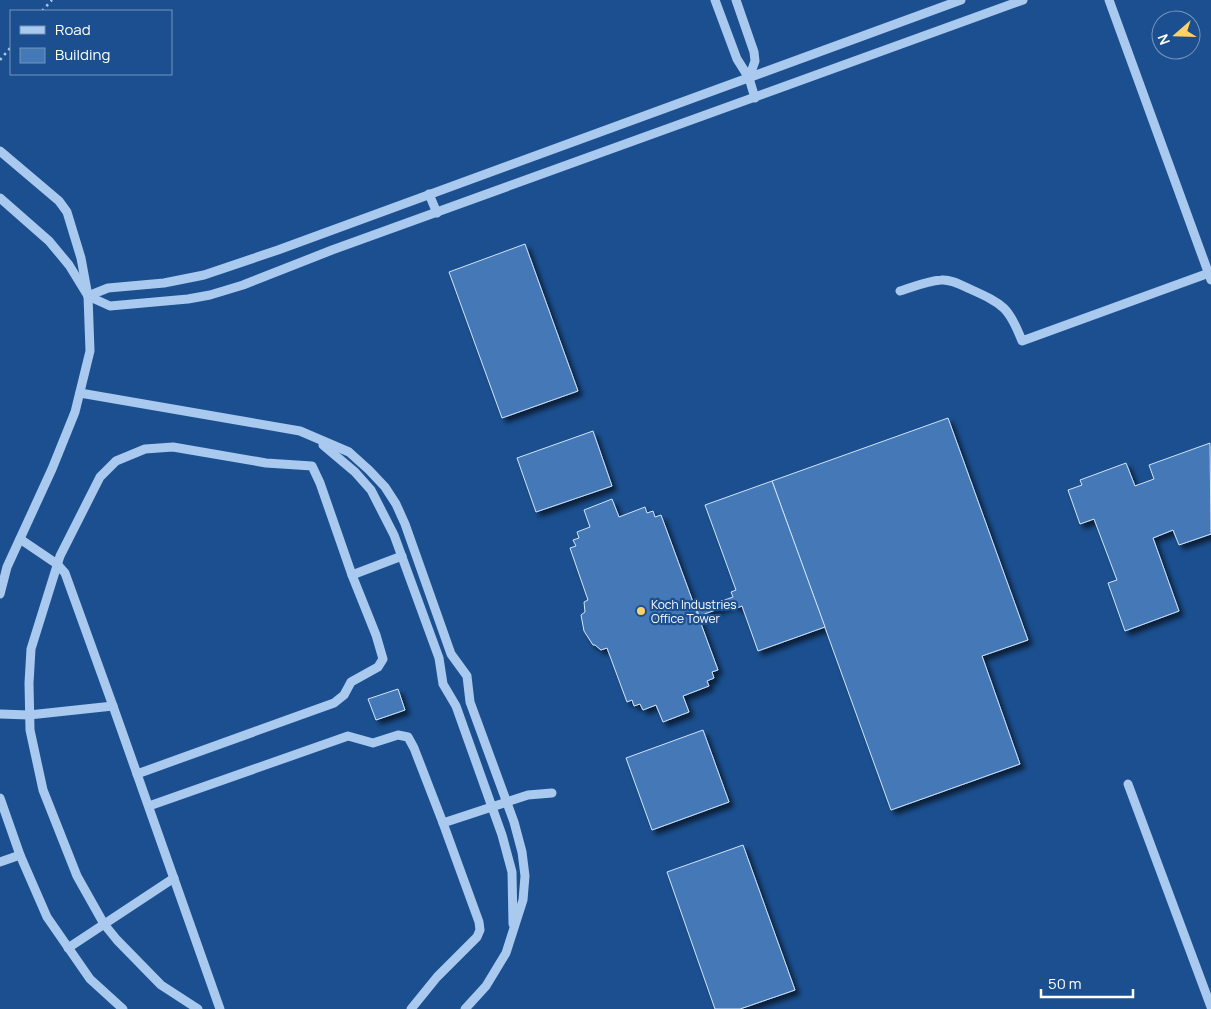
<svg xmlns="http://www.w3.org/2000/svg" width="1211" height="1009" viewBox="0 0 1211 1009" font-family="Manrope,sans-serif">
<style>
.building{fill:#4478b7;stroke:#cfe3fa;filter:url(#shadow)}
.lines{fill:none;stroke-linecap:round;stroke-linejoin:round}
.path{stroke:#a9c9ee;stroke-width:2.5;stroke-dasharray:2.5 4;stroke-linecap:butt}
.minor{stroke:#a9c9ee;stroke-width:9}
.poi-dot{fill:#ffd166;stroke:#1b4f8f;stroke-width:2}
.labels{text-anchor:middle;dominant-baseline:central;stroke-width:4.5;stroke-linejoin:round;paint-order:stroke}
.poi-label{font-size:12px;fill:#fff;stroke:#1b4f8f;text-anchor:start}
</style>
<defs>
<filter id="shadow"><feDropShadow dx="4.5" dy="4.5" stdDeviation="2.5" flood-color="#0009"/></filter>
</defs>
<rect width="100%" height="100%" fill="#1b4f8f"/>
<g class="building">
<path d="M 525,244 L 578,391 L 502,418 L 449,272 Z"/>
<path d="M 948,418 L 1028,640 L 982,656 L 1020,764 L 891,810 L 772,481 Z"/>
<path d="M 593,431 L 612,486 L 536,512 L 517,458 Z"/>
<path d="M 1210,443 L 1211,534 L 1179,545 L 1173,530 L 1153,538 L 1179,611 L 1125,631 L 1108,583 L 1117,580 L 1094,519 L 1080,524 L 1068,490 L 1082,485 L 1080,480 L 1126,463 L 1135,486 L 1154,479 L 1149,465 Z"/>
<path d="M 772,481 L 825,627 L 758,651 L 742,606 L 737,608 L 735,603 L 699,616 L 697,610 L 733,597 L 731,592 L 736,590 L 705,505 Z"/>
<path d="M 612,499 L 619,517 L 645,507 L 647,513 L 653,511 L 655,517 L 661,515 L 718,670 L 712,672 L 714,678 L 707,681 L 709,686 L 683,696 L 689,712 L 663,722 L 656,705 L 643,710 L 640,704 L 634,706 L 632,700 L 627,702 L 607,648 L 601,650 L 595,645 L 593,645 L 584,631 L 581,615 L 585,612 L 584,602 L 588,600 L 570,548 L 576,546 L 573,540 L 579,538 L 577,532 L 590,527 L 584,510 Z"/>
<path d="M 398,689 L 405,710 L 376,720 L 368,699 Z"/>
<path d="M 703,730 L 729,802 L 652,830 L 626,758 Z"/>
<path d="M 743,845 L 795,990 L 740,1009 L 715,1009 L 667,872 Z"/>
</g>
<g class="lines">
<g class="path">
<path d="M 42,11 L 52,0"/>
<path d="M 0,60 L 11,47"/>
</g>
<g class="minor">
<path d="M 715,0 L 737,59 L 749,78 L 755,98"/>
<path d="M 736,0 L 754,52 L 755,61 L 749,78"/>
<path d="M 1109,0 L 1211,280"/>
<path d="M 0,151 L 59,201 L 67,212 L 81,258 L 88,296 L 90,351 L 75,412 L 52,469 L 7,567 L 0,594"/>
<path d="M 429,194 L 437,213"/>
<path d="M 0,198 L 49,241 L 69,265 L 88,296 L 110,306 L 188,299 L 210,295 L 243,285 L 332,250 L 1023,0"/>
<path d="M 900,291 C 913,287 927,281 941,280 C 951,279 961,285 970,289 C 1003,304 1009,307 1022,341 L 1209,273"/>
<path d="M 88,296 L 108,288 L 164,283 L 204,275 L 278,250 L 961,0"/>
<path d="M 80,393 L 300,431 L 349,452 L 369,470 L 385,487 L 396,504 L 405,524 L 451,654 L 467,676 L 470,702 L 514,822 L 522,852 L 525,876 L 523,900 L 506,953 L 486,986 L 465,1009"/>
<path d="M 323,445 L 355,472 L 371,490 L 394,535 L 439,658 L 443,684 L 456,706 L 502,835 L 512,872 L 513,924"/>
<path d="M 20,539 L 57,564 L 65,573 L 113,706 L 220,1009"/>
<path d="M 0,714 L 29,715 L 113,706"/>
<path d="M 137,774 L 334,703 L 344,695 L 351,682 L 378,667 L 383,659 L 376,635 L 352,575"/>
<path d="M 1128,784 L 1211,1007"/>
<path d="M 0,798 L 20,855 L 47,917 L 90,979 L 123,1009"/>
<path d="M 149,806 L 348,736 L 373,743 L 398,735 L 408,737 L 414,748 L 443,823"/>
<path d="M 0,862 L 20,855"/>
<path d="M 68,948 L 174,878"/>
<path d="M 198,1009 L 161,985 L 117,940 L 104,924 L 77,876 L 43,790 L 30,730 L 29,683 L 31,649 L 60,556 L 100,477 L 116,461 L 145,449 L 173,447 L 266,463 L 312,466 L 320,483 L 352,575 L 402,556"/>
<path d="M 411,1009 L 437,977 L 477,937 L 480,930 L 479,922 L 443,823 L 528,795 L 552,793"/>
</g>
</g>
<circle class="poi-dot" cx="641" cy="611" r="5"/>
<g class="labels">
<g class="poi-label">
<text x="651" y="604">Koch Industries<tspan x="651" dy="14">Office Tower</tspan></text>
</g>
</g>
<rect x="10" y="10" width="162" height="65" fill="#1b4f8f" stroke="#7695bc"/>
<rect x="20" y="26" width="25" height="8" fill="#a9c9ee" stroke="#7695bc"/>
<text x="55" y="35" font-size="15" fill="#ffffff">Road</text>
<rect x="20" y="48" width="25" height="15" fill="#4478b7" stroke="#7695bc"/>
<text x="55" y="60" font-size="15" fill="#ffffff">Building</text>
<g transform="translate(1176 35) rotate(250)"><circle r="24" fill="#1b4f8f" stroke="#7695bc"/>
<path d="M0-4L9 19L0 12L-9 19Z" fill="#ffd166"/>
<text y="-8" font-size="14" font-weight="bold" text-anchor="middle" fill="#ffffff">N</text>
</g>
<path d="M1041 989v8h92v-8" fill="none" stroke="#ffffff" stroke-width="2.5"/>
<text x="1048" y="989" font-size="15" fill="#ffffff" stroke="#1b4f8f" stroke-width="4" paint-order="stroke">50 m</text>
</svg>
